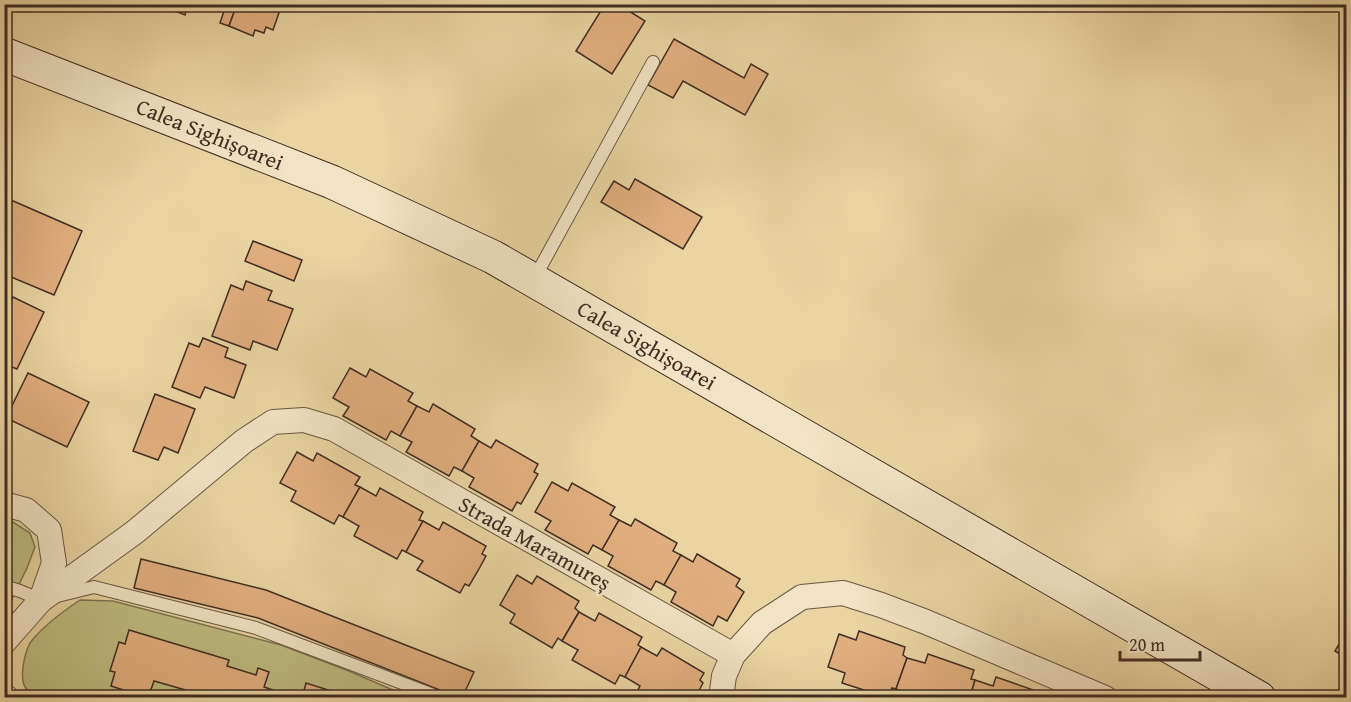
<svg xmlns="http://www.w3.org/2000/svg" width="1351" height="702" viewBox="0 0 1351 702" font-family="'Gentium Book Plus',serif">
<style>
.green{fill:#bdbb80;stroke:#7e7452;stroke-width:1.5}
.building{fill:#e1ae7f;stroke:#402d23;stroke-width:1.5}
.lines{fill:none;stroke-linecap:round;stroke-linejoin:round}
.service-casing{stroke:#6a5743;stroke-width:14}
.minor-casing{stroke:#6a5743;stroke-width:26}
.secondary-casing{stroke:#402d23;stroke-width:35}
.service{stroke:#f1e3c3;stroke-width:12}
.minor{stroke:#f1e3c3;stroke-width:24}
.secondary{stroke:#f1e3c3;stroke-width:33}
.labels{text-anchor:middle;dominant-baseline:central;stroke-width:6;stroke-linejoin:round;paint-order:stroke}
.street-label{font-size:22px;fill:#402d23;stroke:#f1e3c3}
</style>
<rect width="100%" height="100%" fill="#e9d4a2"/>
<filter id="stains"><feTurbulence type="fractalNoise" baseFrequency=".00333" numOctaves="4"/><feColorMatrix values="0 0 0 0 .2 0 0 0 0 .09 0 0 0 0 .02 0 0 0 .5 -.17"/></filter>
<radialGradient id="worn" r=".72"><stop offset=".6" stop-color="#630" stop-opacity="0"/><stop offset="1" stop-color="#630" stop-opacity=".3"/></radialGradient>
<g class="green">
<path d="M 5,517 L 30,533 L 35,547 L 27,568 L 8,607 L 5,610 Z"/>
<path d="M 80,600 L 113,601 L 281,645 L 349,671 L 409,697 L 40,697 C 35,695 28,692 25,687 C 19,676 25,648 33,639 C 45,625 65,610 80,600 Z"/>
</g>
<g class="building">
<path d="M 158,4 L 188,4 L 185,15 Z"/>
<path d="M 208,4 L 237,4 L 229,26 L 220,23 L 224,11 Z"/>
<path d="M 237,4 L 282,4 L 273,30 L 266,27 L 264,33 L 255,30 L 253,36 L 229,26 Z"/>
<path d="M 605,4 L 618,4 L 645,21 L 612,74 L 576,51 Z"/>
<path d="M 674,39 L 744,78 L 751,64 L 768,74 L 745,115 L 683,81 L 673,98 L 648,85 Z"/>
<path d="M 635,179 L 702,217 L 683,249 L 601,202 L 614,181 L 629,190 Z"/>
<path d="M 4,197 L 82,231 L 54,295 L 4,274 Z"/>
<path d="M 253,241 L 302,260 L 294,281 L 245,261 Z"/>
<path d="M 246,281 L 272,291 L 268,300 L 293,309 L 277,350 L 253,341 L 250,350 L 212,336 L 231,285 L 243,290 Z"/>
<path d="M 13,297 L 44,312 L 17,369 L 4,364 L 4,316 Z"/>
<path d="M 203,338 L 228,348 L 225,357 L 246,365 L 234,398 L 205,387 L 200,398 L 172,387 L 189,343 L 199,347 Z"/>
<path d="M 350,368 L 366,377 L 370,369 L 413,393 L 408,401 L 417,406 L 400,436 L 391,431 L 386,440 L 343,416 L 349,407 L 333,398 Z"/>
<path d="M 28,373 L 89,402 L 67,447 L 6,418 Z"/>
<path d="M 155,394 L 195,409 L 178,453 L 164,447 L 158,460 L 133,451 Z"/>
<path d="M 433,404 L 475,429 L 471,436 L 479,441 L 462,471 L 454,467 L 449,476 L 406,452 L 412,442 L 400,436 L 417,406 L 429,412 Z"/>
<path d="M 496,440 L 538,464 L 534,472 L 538,474 L 521,504 L 517,502 L 512,511 L 469,487 L 474,478 L 462,471 L 479,441 L 491,448 Z"/>
<path d="M 297,452 L 313,461 L 317,453 L 360,477 L 355,485 L 360,487 L 343,517 L 339,515 L 334,524 L 291,501 L 296,491 L 280,483 Z"/>
<path d="M 552,482 L 568,491 L 572,483 L 615,507 L 610,515 L 619,520 L 602,550 L 593,545 L 588,554 L 545,530 L 551,521 L 535,512 Z"/>
<path d="M 360,487 L 376,496 L 380,488 L 423,512 L 419,520 L 423,521 L 406,552 L 402,550 L 397,559 L 354,536 L 359,526 L 343,517 Z"/>
<path d="M 635,519 L 677,543 L 673,551 L 681,555 L 664,585 L 656,581 L 651,590 L 608,566 L 613,556 L 602,550 L 619,520 L 631,526 Z"/>
<path d="M 423,521 L 439,530 L 443,522 L 486,546 L 482,554 L 486,556 L 479,569 L 469,586 L 465,584 L 460,593 L 417,570 L 423,561 L 406,552 Z"/>
<path d="M 697,554 L 740,579 L 736,586 L 744,592 L 727,621 L 718,616 L 713,626 L 671,602 L 676,592 L 664,585 L 681,555 L 693,562 Z"/>
<path d="M 141,559 L 266,590 L 474,672 L 462,698 L 460,698 L 258,618 L 134,588 Z"/>
<path d="M 517,575 L 532,584 L 537,576 L 579,601 L 575,608 L 579,612 L 562,641 L 558,638 L 552,648 L 510,623 L 515,614 L 500,605 Z"/>
<path d="M 579,612 L 595,621 L 599,613 L 642,637 L 638,645 L 641,647 L 625,677 L 620,675 L 615,684 L 572,660 L 578,650 L 562,641 Z"/>
<path d="M 129,630 L 229,660 L 227,666 L 256,675 L 258,668 L 269,672 L 264,687 L 297,698 L 187,698 L 189,691 L 154,681 L 148,698 L 111,686 L 115,672 L 110,671 L 119,642 L 125,644 Z"/>
<path d="M 859,631 L 905,647 L 903,655 L 907,658 L 896,689 L 892,688 L 889,698 L 842,683 L 845,673 L 828,667 L 839,634 L 856,640 Z"/>
<path d="M 1346,632 L 1346,658 L 1335,651 Z"/>
<path d="M 641,647 L 657,656 L 662,648 L 704,673 L 700,680 L 703,683 L 695,698 L 639,698 L 635,695 L 640,686 L 625,677 Z"/>
<path d="M 928,654 L 974,670 L 971,679 L 975,680 L 970,698 L 913,698 L 914,696 L 896,689 L 907,658 L 925,663 Z"/>
<path d="M 996,677 L 1042,693 L 1041,698 L 970,698 L 975,680 L 993,686 Z"/>
<path d="M 306,683 L 344,695 L 344,698 L 302,698 Z"/>
</g>
<g class="lines">
<g class="service-casing">
<g id="service">
<path d="M 534,279 L 653,62"/>
<path d="M 4,586 L 20,591 L 41,600 L 94,587 L 256,628 L 431,694"/>
</g>
</g>
<g class="minor-casing">
<g id="minor">
<path d="M 4,504 L 26,510 L 49,530 L 54,563 L 41,600"/>
<path d="M 4,642 L 41,600 L 135,532 L 244,441 L 273,422 L 304,420 L 334,429 L 733,655"/>
<path d="M 4,697 L 7,698"/>
<path d="M 721,698 L 724,676 L 733,655 L 762,623 L 802,597 L 843,593 L 881,605 L 926,622 L 1105,698"/>
</g>
</g>
<g class="secondary-casing">
<path id="secondary" d="M 4,54 L 332,182 L 493,257 L 1259,698"/>
</g>
<use href="#service" class="service"/>
<use href="#minor" class="minor"/>
<use href="#secondary" class="secondary"/>
</g>
<g class="labels">
<g class="street-label">
<text transform="translate(210 134) rotate(22)">Calea Sighișoarei</text>
<text transform="translate(647 345) rotate(30)">Calea Sighișoarei</text>
<text transform="translate(535 543) rotate(29)">Strada Maramureș</text>
</g>
</g>
<rect width="1351" height="702" fill="none" stroke="#e9d4a2" stroke-width="24"/>
<rect x="6" y="6" width="1339" height="690" fill="none" stroke="#402d23" stroke-width="3"/>
<rect x="12" y="12" width="1327" height="678" fill="none" stroke="#402d23" stroke-width="1.5"/>
<path d="M1120 651v9h80v-9" fill="none" stroke="#402d23" stroke-width="3"/>
<text x="1129" y="651" font-size="18" fill="#402d23" stroke="#f1e3c3" stroke-width="4.5" paint-order="stroke">20 m</text>
<rect width="100%" height="100%" filter="url(#stains)"/>
<rect width="100%" height="100%" fill="url(#worn)"/>
</svg>
